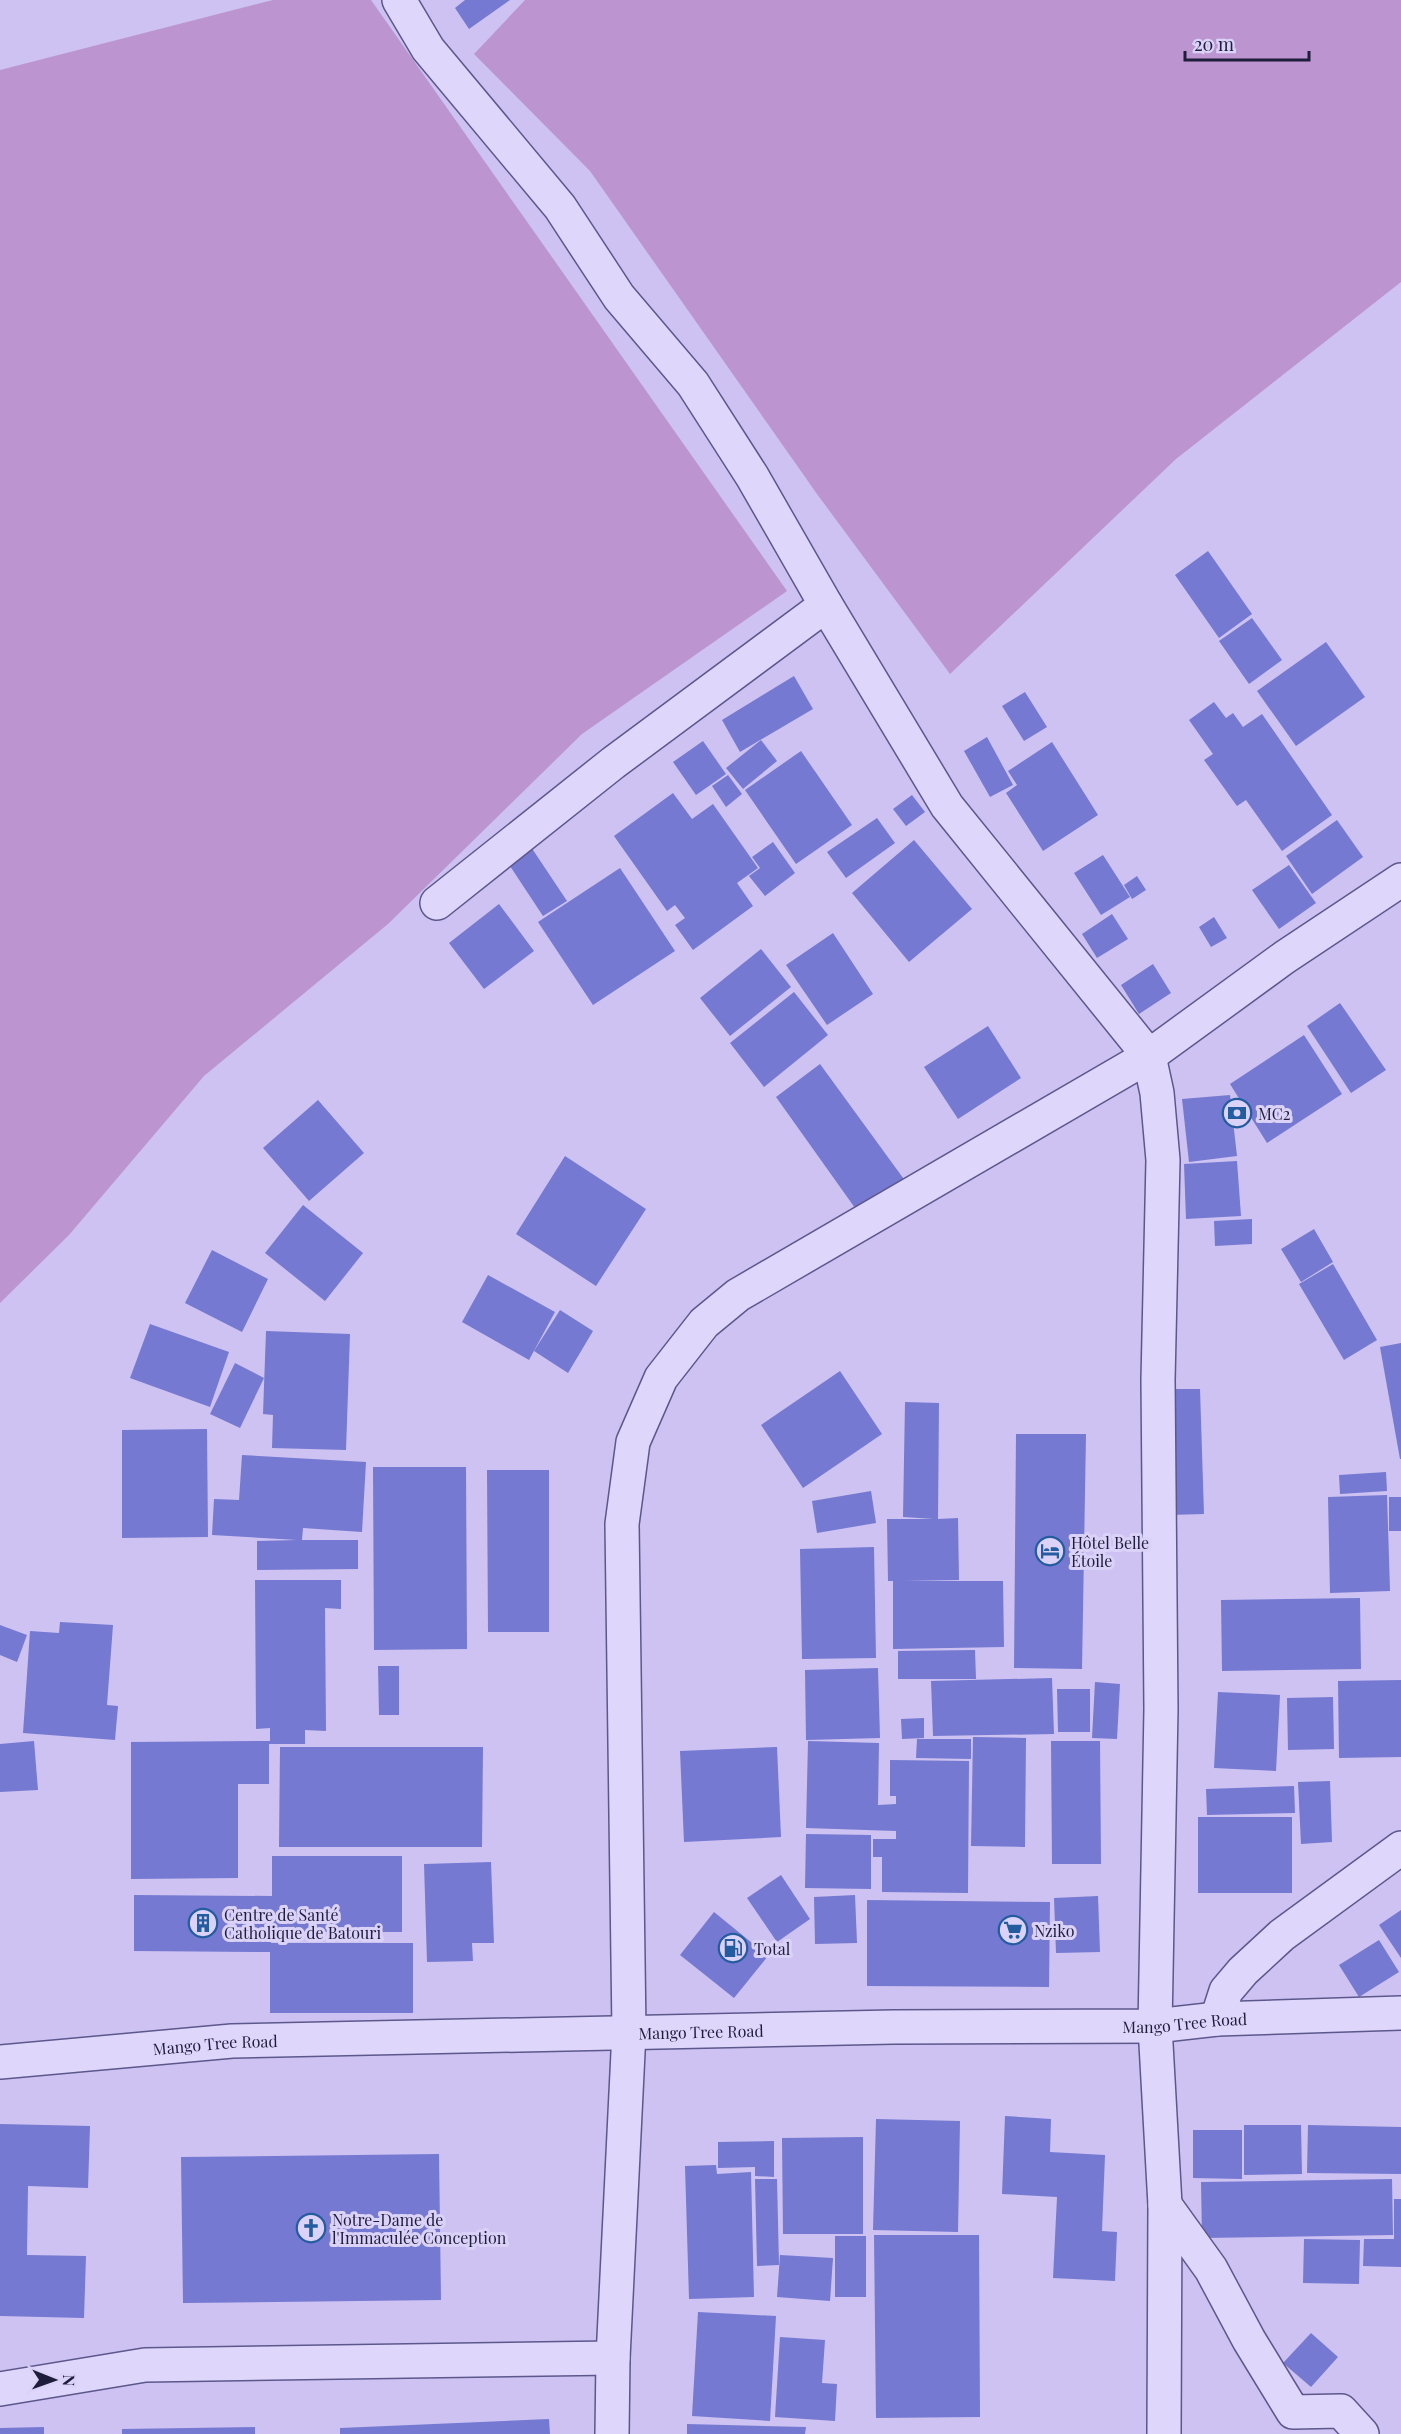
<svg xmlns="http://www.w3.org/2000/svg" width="1401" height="2434" viewBox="0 0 1401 2434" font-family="'Playfair Display',serif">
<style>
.green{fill:#bc95d0}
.building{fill:#7579d1}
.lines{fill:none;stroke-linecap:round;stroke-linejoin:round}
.minor-casing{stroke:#5c588c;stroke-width:36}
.minor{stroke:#dfd6fb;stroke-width:33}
.labels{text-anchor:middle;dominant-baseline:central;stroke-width:6;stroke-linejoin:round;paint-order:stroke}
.poi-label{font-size:16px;fill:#1e1d3b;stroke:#dbd2f8;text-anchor:start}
.street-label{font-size:16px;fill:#1e1d3b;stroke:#dbd2f8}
</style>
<rect width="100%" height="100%" fill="#cdc2f1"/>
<g class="green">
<path d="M 273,0 L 371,0 L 787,591 L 582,734 L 388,924 L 204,1076 L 69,1235 L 0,1303 L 0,70 Z"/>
<path d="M 525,0 L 1401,0 L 1401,282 L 1176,459 L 950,674 L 817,494 L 590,171 L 474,54 Z"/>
</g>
<g class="building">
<path d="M 465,0 L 510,0 L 469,29 L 455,8 Z"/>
<path d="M 1208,551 L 1252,614 L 1219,638 L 1175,575 Z"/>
<path d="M 1252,618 L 1282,660 L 1249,684 L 1219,641 Z"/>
<path d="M 1326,642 L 1365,697 L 1296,746 L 1257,691 Z"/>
<path d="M 794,676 L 813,709 L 740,752 L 722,720 Z"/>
<path d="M 1025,692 L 1047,727 L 1024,741 L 1002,706 Z"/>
<path d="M 1214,702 L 1226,718 L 1233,713 L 1243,727 L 1262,714 L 1332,815 L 1282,851 L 1246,800 L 1237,806 L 1204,760 L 1213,754 L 1189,720 Z"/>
<path d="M 987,737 L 1013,785 L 990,797 L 964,751 Z"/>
<path d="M 761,740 L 777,761 L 743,789 L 726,768 Z"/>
<path d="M 703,741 L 726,774 L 696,795 L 673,762 Z"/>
<path d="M 1052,742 L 1098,815 L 1043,851 L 1006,793 L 1017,785 L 1008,771 Z"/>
<path d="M 801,751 L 852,825 L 796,864 L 745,790 Z"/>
<path d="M 728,775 L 742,794 L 726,807 L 712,786 Z"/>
<path d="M 673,793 L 692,819 L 713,804 L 758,868 L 737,883 L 753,906 L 693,950 L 675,925 L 685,918 L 675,905 L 667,911 L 614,836 Z"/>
<path d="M 912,795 L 925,812 L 906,826 L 893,809 Z"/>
<path d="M 877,818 L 895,843 L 846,878 L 827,852 Z"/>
<path d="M 1337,820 L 1363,857 L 1312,894 L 1286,856 Z"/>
<path d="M 914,840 L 972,909 L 909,962 L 852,893 Z"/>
<path d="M 773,842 L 795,873 L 765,896 L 749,876 L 760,868 L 752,857 Z"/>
<path d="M 531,847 L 567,901 L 543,916 L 508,863 Z"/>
<path d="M 1103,855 L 1130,897 L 1101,915 L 1074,873 Z"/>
<path d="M 1289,865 L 1316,903 L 1279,929 L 1252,890 Z"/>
<path d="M 620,868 L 675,951 L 593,1005 L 538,922 Z"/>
<path d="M 1137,876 L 1146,890 L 1132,899 L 1124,885 Z"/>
<path d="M 499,904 L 534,951 L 484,989 L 449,943 Z"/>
<path d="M 1112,914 L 1128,939 L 1097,958 L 1082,934 Z"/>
<path d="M 1214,917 L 1227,938 L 1211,947 L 1199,927 Z"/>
<path d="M 833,933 L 873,994 L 827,1025 L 786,965 Z"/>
<path d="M 761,949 L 791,987 L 730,1036 L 700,998 Z"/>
<path d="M 1153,964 L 1171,993 L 1139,1014 L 1121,985 Z"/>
<path d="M 794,992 L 828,1035 L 764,1087 L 730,1043 Z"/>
<path d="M 1340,1003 L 1386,1070 L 1351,1093 L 1307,1026 Z"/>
<path d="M 988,1026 L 1021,1078 L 958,1119 L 924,1067 Z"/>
<path d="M 1304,1035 L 1342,1094 L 1267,1143 L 1230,1084 Z"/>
<path d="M 820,1064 L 906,1182 L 860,1215 L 776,1097 Z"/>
<path d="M 1230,1095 L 1237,1156 L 1189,1162 L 1182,1099 Z"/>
<path d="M 318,1100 L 364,1153 L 309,1201 L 263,1148 Z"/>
<path d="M 565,1156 L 646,1209 L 596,1286 L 516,1234 Z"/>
<path d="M 1237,1161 L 1241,1216 L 1186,1219 L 1184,1164 Z"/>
<path d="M 303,1205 L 363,1253 L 325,1301 L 265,1253 Z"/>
<path d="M 1252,1219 L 1252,1244 L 1215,1246 L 1214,1221 Z"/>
<path d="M 1314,1229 L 1333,1262 L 1301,1282 L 1281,1249 Z"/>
<path d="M 212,1250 L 268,1279 L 242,1332 L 185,1303 Z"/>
<path d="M 1333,1264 L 1377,1340 L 1344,1360 L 1299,1284 Z"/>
<path d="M 488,1275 L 555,1312 L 529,1360 L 462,1322 Z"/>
<path d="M 560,1310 L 593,1331 L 568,1373 L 534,1351 Z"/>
<path d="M 150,1324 L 229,1352 L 210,1407 L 130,1378 Z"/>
<path d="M 266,1331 L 350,1334 L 346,1450 L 272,1448 L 273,1415 L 263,1414 Z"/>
<path d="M 1401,1343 L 1401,1459 L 1400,1459 L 1380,1347 Z"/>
<path d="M 235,1363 L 264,1378 L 240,1428 L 210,1414 Z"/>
<path d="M 840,1371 L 882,1434 L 803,1488 L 761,1425 Z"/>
<path d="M 1164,1389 L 1200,1389 L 1204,1514 L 1169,1515 Z"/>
<path d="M 905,1402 L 939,1403 L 938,1519 L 958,1518 L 959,1580 L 903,1581 L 1003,1581 L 1004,1647 L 893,1649 L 893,1581 L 888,1581 L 887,1519 L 934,1519 L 903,1517 Z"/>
<path d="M 207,1429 L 208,1537 L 122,1538 L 122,1430 Z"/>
<path d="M 1016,1434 L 1086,1434 L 1082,1669 L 1014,1668 Z"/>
<path d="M 242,1455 L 366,1462 L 362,1532 L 303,1528 L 302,1540 L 358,1540 L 358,1569 L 257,1570 L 257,1541 L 297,1540 L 212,1535 L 214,1499 L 239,1500 Z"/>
<path d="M 373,1467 L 466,1467 L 467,1649 L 374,1650 Z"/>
<path d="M 487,1470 L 549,1470 L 549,1632 L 488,1632 Z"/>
<path d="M 1386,1472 L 1387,1491 L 1340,1494 L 1339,1475 Z"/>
<path d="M 871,1491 L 876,1523 L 817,1533 L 812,1501 Z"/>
<path d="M 1387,1495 L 1390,1591 L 1330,1593 L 1328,1497 Z"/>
<rect x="1389" y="1497" width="12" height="34"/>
<path d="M 874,1547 L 876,1658 L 802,1659 L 800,1549 Z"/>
<path d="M 255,1580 L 341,1580 L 341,1609 L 325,1608 L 326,1731 L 305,1730 L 305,1744 L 269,1744 L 269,1784 L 238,1784 L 238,1878 L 131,1879 L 131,1742 L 270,1741 L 270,1728 L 256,1729 Z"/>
<path d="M 1360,1598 L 1361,1669 L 1222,1671 L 1221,1600 Z"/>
<path d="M 60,1622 L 113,1625 L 107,1705 L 118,1706 L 115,1740 L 23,1733 L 30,1631 L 59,1633 Z"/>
<path d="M 0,1625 L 27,1635 L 17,1662 L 0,1655 Z"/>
<path d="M 975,1650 L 976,1679 L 898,1679 L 898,1651 Z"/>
<path d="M 378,1666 L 399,1666 L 399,1715 L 379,1715 Z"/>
<path d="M 878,1668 L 880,1738 L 806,1740 L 805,1670 Z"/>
<path d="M 1052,1678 L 1054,1734 L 933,1736 L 931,1681 Z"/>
<path d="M 1401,1680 L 1401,1757 L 1339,1758 L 1338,1681 Z"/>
<path d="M 1095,1682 L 1120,1684 L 1117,1739 L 1092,1738 Z"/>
<path d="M 1057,1689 L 1090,1689 L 1090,1732 L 1058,1732 Z"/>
<path d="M 1218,1692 L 1280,1695 L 1276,1771 L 1214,1768 Z"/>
<path d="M 1333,1697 L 1334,1749 L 1288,1750 L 1287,1698 Z"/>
<path d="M 924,1718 L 924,1738 L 902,1739 L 901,1719 Z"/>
<path d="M 973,1737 L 1026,1738 L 1025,1847 L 971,1846 Z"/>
<path d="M 917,1739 L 971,1739 L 971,1759 L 916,1758 Z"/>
<path d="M 34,1741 L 38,1790 L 0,1792 L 0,1744 Z"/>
<path d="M 808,1741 L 879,1743 L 878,1805 L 896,1804 L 896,1796 L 890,1796 L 890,1760 L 969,1761 L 968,1893 L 882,1892 L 882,1857 L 873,1857 L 873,1839 L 896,1839 L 896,1831 L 806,1828 Z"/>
<path d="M 1051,1741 L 1100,1741 L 1101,1864 L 1052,1864 Z"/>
<path d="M 280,1747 L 483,1747 L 482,1847 L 279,1847 Z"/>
<path d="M 777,1747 L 781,1837 L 684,1842 L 680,1751 Z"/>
<path d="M 1330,1781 L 1332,1842 L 1301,1844 L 1298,1782 Z"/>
<path d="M 1294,1786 L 1295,1813 L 1207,1815 L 1206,1789 Z"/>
<rect x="1198" y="1817" width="94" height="76"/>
<path d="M 806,1834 L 871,1835 L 871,1889 L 805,1888 Z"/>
<path d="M 272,1856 L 402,1856 L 402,1932 L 272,1932 L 271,1920 L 271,1943 L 413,1943 L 413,2013 L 270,2013 L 270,1952 L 134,1951 L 134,1895 L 272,1896 Z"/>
<path d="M 491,1862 L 494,1943 L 472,1943 L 473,1961 L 427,1962 L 424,1864 Z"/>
<path d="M 781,1875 L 810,1919 L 777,1942 L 747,1898 Z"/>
<path d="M 855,1895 L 857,1943 L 815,1944 L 814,1897 Z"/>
<path d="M 1098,1896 L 1100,1952 L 1056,1953 L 1054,1898 Z"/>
<path d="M 867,1900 L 1050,1902 L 1049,1987 L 867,1986 Z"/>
<path d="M 1401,1910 L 1401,1958 L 1379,1925 Z"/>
<path d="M 714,1912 L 768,1956 L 734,1998 L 680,1955 Z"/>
<path d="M 1379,1940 L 1399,1972 L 1359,1997 L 1339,1965 Z"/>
<path d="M 1005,2116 L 1051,2119 L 1050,2152 L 1105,2155 L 1102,2231 L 1117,2232 L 1115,2281 L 1053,2278 L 1057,2197 L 1002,2194 Z"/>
<path d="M 876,2119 L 960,2121 L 958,2232 L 873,2230 Z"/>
<path d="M 0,2124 L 90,2126 L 88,2188 L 28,2186 L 27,2255 L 86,2256 L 84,2318 L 0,2316 Z"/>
<path d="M 1244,2125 L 1301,2125 L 1302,2174 L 1244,2175 Z"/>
<path d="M 1308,2125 L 1401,2127 L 1401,2174 L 1307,2173 Z"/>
<path d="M 1193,2130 L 1242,2130 L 1242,2179 L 1193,2178 Z"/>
<path d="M 863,2137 L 863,2234 L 783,2234 L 782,2138 Z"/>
<path d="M 774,2141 L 774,2177 L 755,2176 L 755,2167 L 718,2168 L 718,2142 Z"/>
<path d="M 439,2154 L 441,2300 L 183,2303 L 181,2157 Z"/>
<path d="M 716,2165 L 717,2174 L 751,2172 L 754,2297 L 689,2299 L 685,2166 Z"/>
<path d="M 755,2179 L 777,2179 L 779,2265 L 757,2266 Z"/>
<path d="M 1392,2179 L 1393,2235 L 1202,2238 L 1201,2182 Z"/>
<path d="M 1394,2199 L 1401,2199 L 1401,2267 L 1363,2266 L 1364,2239 L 1394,2239 Z"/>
<path d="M 874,2235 L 979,2235 L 980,2417 L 876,2418 Z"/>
<rect x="835" y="2236" width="31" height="61"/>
<path d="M 1304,2239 L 1360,2240 L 1359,2284 L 1303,2283 Z"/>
<path d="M 780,2255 L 833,2258 L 830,2301 L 777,2297 Z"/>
<path d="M 698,2312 L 776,2316 L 770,2421 L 692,2416 Z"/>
<path d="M 1311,2333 L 1338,2357 L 1311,2387 L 1283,2363 Z"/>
<path d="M 780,2337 L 825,2340 L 822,2383 L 837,2384 L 835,2421 L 775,2417 Z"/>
<path d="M 549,2419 L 550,2434 L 340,2434 L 340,2428 Z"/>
<path d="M 687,2424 L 806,2427 L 805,2434 L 687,2434 Z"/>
<path d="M 44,2427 L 44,2434 L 0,2434 L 0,2428 Z"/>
<path d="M 255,2427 L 255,2434 L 122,2434 L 122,2429 Z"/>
</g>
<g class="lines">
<g class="minor-casing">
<g id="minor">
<path d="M 399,0 L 428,49 L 560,207 L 619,297 L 693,384 L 752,476 L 826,605 L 947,806 L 1149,1056 L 1157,1093 L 1163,1160 L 1158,1380 L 1161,1709 L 1155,2026 L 1165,2205 L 1164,2434"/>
<path d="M 437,903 L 613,763 L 826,605"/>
<path d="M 1217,2019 L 1226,1991 L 1243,1971 L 1282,1935 L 1401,1848"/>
<path id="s1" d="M 0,2062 L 232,2041 L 893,2027 L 1155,2026 L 1217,2019 L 1401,2013"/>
<path d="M 1165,2205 L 1211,2269 L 1249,2340 L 1293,2412 L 1341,2411 L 1362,2434"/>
<path d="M 0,2389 L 145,2365 L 613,2358"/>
<path d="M 612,2434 L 613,2358 L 629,2032 L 622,1524 L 633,1442 L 661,1378 L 704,1323 L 738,1295 L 1149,1056 L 1285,957 L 1401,880"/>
</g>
</g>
<use href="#minor" class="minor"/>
</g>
<defs>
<g id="bank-ring" transform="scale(1.5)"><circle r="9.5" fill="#dbd2f8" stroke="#245d9f" stroke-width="1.5"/><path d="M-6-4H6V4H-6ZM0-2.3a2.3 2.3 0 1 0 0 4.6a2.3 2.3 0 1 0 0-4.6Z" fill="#245d9f"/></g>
<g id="hotel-ring" transform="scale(1.5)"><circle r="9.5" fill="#dbd2f8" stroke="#245d9f" stroke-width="1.5"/><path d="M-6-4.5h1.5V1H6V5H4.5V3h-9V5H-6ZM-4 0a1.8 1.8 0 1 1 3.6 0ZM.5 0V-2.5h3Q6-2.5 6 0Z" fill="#245d9f"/></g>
<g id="building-ring" transform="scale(1.5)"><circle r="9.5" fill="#dbd2f8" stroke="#245d9f" stroke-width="1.5"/><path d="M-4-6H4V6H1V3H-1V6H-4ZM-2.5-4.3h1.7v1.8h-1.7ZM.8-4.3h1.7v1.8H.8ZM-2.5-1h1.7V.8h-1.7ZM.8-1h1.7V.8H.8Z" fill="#245d9f"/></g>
<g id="supermarket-ring" transform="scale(1.5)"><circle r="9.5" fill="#dbd2f8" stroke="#245d9f" stroke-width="1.5"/><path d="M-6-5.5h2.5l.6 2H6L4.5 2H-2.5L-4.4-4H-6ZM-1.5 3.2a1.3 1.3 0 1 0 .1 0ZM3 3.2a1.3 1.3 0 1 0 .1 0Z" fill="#245d9f"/></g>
<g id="fuel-ring" transform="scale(1.5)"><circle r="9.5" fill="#dbd2f8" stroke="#245d9f" stroke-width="1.5"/><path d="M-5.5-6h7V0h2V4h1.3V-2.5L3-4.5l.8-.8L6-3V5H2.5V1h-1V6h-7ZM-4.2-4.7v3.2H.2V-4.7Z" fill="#245d9f"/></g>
<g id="church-ring" transform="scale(1.5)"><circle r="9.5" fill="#dbd2f8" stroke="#245d9f" stroke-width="1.5"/><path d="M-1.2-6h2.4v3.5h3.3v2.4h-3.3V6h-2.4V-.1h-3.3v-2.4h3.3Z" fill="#245d9f"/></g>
</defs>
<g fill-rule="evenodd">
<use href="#bank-ring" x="1237" y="1113"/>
<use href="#hotel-ring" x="1050" y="1551"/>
<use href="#building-ring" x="203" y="1923"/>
<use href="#supermarket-ring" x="1013" y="1930"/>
<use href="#fuel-ring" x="733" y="1948"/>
<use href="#church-ring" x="311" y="2228"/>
</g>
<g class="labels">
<g class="poi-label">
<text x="1258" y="1113">MC2</text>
<text x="1071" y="1542">Hôtel Belle<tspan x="1071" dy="18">Étoile</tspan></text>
<text x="224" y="1914">Centre de Santé<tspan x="224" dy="18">Catholique de Batouri</tspan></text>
<text x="1034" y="1930">Nziko</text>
<text x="754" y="1948">Total</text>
<text x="332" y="2219">Notre-Dame de<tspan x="332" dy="18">l'Immaculée Conception</tspan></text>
</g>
<g class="street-label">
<text stroke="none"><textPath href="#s1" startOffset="1186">Mango Tree Road</textPath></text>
<text stroke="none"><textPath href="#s1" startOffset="702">Mango Tree Road</textPath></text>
<text stroke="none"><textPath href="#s1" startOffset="216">Mango Tree Road</textPath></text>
</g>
</g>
<g transform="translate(54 2380) rotate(91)" stroke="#dbd2f8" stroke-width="4.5" paint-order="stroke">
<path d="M0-4.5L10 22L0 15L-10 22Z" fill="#1e1d3b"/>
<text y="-9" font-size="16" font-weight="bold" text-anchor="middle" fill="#1e1d3b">N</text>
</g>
<path d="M1185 51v9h124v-9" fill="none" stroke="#1e1d3b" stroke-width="3"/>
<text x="1194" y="51" font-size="18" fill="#1e1d3b" stroke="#dbd2f8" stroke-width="4.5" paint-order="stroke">20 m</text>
</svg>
